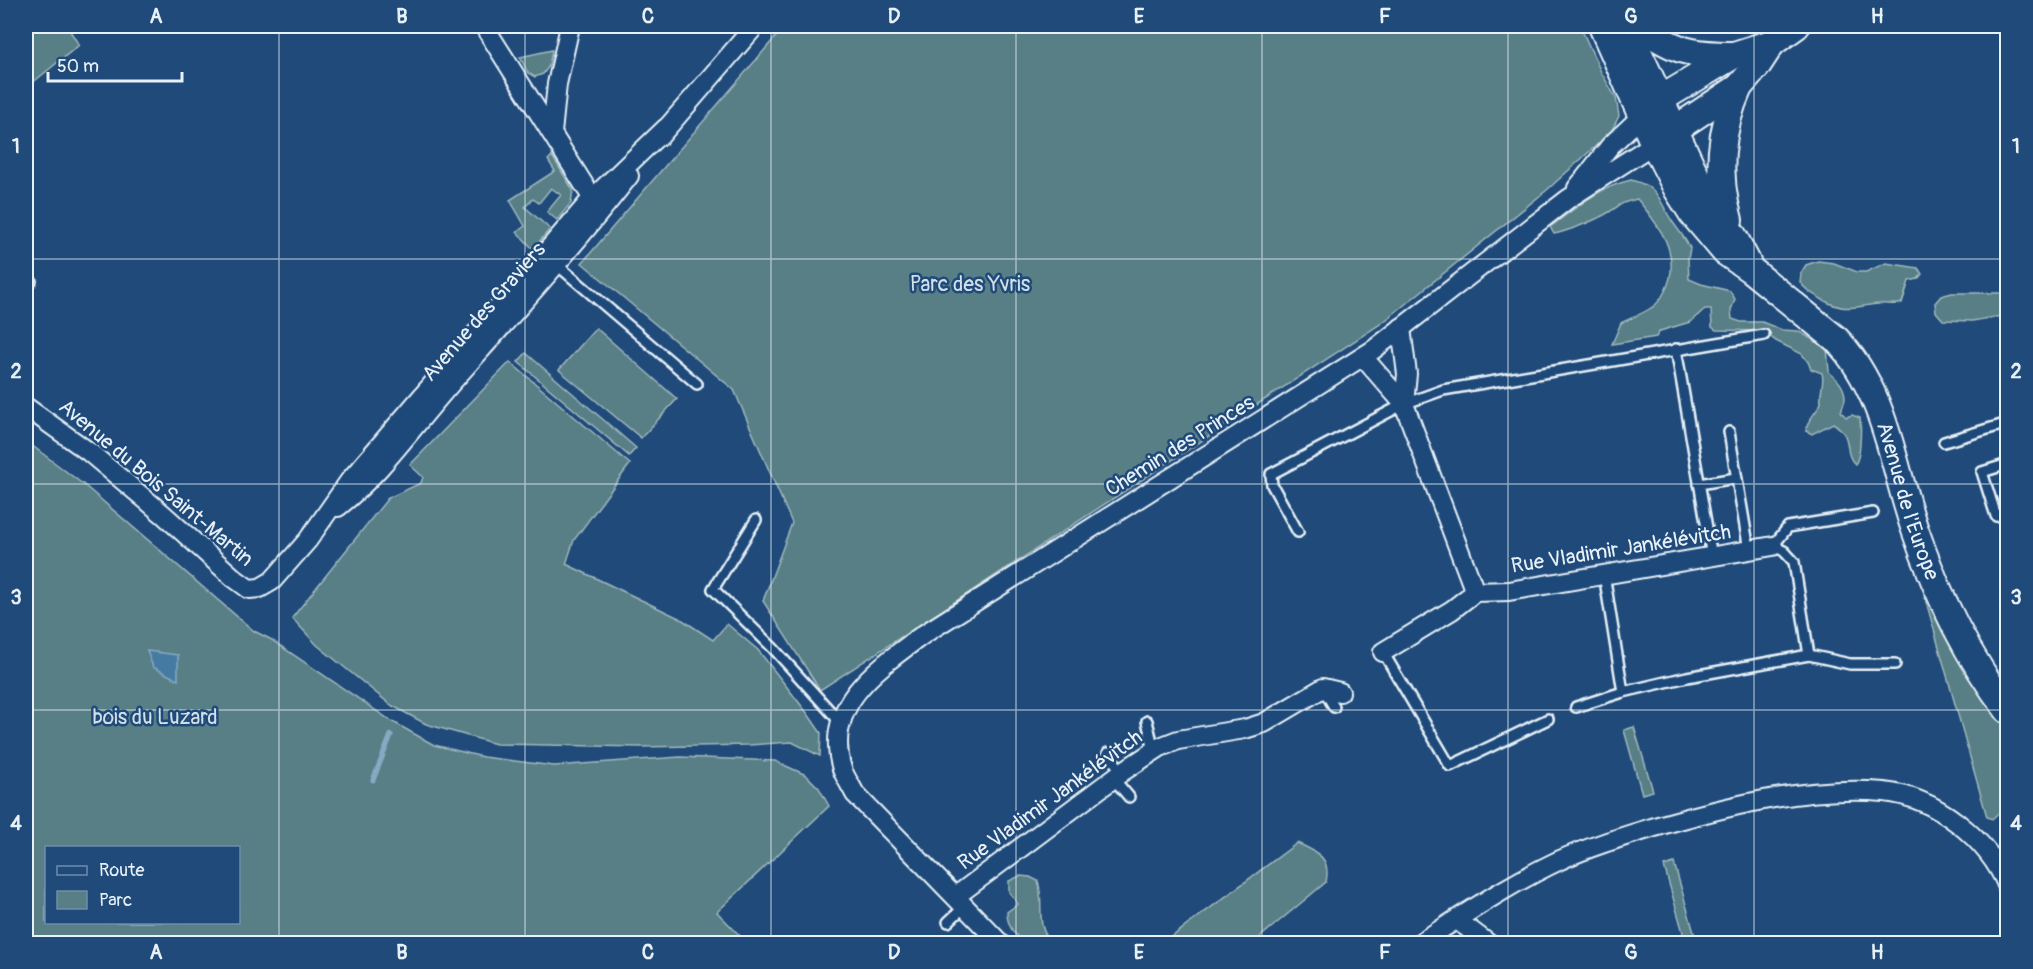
<svg xmlns="http://www.w3.org/2000/svg" width="2033" height="969" viewBox="0 0 2033 969" font-family="Pangolin,sans-serif">
<style>
.green{fill:#587f85;stroke:#a0b8be;stroke-width:1.5;fill-rule:evenodd}
.water{fill:#457aa2;stroke:#86aac4;stroke-width:1.5}
.lines{fill:none;stroke-linecap:round;stroke-linejoin:round}
.stream{stroke:#86aac4;stroke-width:5}
.lane-casing{stroke:#e8f1f8;stroke-width:14}
.street-casing{stroke:#e8f1f8;stroke-width:22}
.secondary-casing{stroke:#e8f1f8;stroke-width:30}
.lane{stroke:#1f4a7a;stroke-width:9}
.street{stroke:#1f4a7a;stroke-width:18}
.secondary{stroke:#1f4a7a;stroke-width:26}
.grid{fill:none;stroke:#e8f1f8;stroke-width:1.5;stroke-opacity:0.55}
.labels{text-anchor:middle;dominant-baseline:central;stroke-width:5;stroke-linejoin:round;paint-order:stroke}
.park-label{font-size:21px;fill:#d2e0e7;stroke:#1f4a7a}
.street-label{font-size:21px;fill:#e8f1f8;stroke:#1f4a7a}
.neatline{fill:none;stroke:#e8f1f8;stroke-width:2}
.grid-label{font-size:20px;text-anchor:middle;font-weight:bold;fill:#e8f1f8}
</style>
<rect width="100%" height="100%" fill="#1f4a7a"/>
<filter id="ink" filterUnits="userSpaceOnUse"><feTurbulence type="fractalNoise" baseFrequency=".0167" numOctaves="2"/><feDisplacementMap in="SourceGraphic" scale="12" xChannelSelector="R" yChannelSelector="G"/><feConvolveMatrix kernelMatrix="1 2 1 2 8 2 1 2 1" color-interpolation-filters="sRGB"/></filter>
<g filter="url(#ink)">
<g class="green">
<path d="M 26,26 L 67,26 L 79,45 L 26,88 Z"/>
<path d="M 785,26 L 1580,26 L 1601,72 L 1616,98 L 1619,116 L 1611,132 L 1547,190 L 1382,323 L 820,690 L 763,601 L 792,523 L 734,390 L 582,263 Z"/>
<path d="M 552,50 L 549,66 L 543,74 L 535,77 L 528,73 L 520,57 Z"/>
<path d="M 552,156 L 573,190 L 571,203 L 557,220 L 547,212 L 561,195 L 551,188 L 539,203 L 533,199 L 525,207 L 550,229 L 533,249 L 517,232 L 525,226 L 510,200 L 555,171 L 548,160 Z"/>
<path d="M 1631,180 C 1661,188 1657,198 1672,221 C 1678,230 1685,238 1690,248 L 1688,259 L 1689,279 L 1701,284 L 1730,291 L 1735,299 L 1731,310 L 1732,319 L 1741,322 L 1762,322 L 1782,330 L 1798,331 L 1827,348 L 1829,372 C 1837,379 1845,386 1845,398 C 1845,402 1842,407 1841,412 L 1846,417 L 1852,415 L 1860,418 C 1861,428 1861,458 1855,464 C 1842,452 1855,437 1833,423 L 1812,434 L 1806,431 C 1806,421 1817,412 1821,403 C 1819,392 1825,383 1822,373 L 1811,369 L 1808,362 L 1802,354 L 1776,341 L 1763,331 L 1716,330 L 1712,327 L 1711,309 L 1705,309 L 1690,322 L 1660,331 L 1656,337 L 1612,344 L 1621,323 C 1631,318 1642,314 1651,308 C 1657,305 1662,297 1665,291 C 1683,256 1659,225 1637,199 C 1618,203 1619,207 1604,215 C 1591,222 1568,231 1554,234 L 1550,227 C 1577,207 1597,188 1631,180 Z"/>
<path d="M 1818,261 L 1834,263 L 1857,272 L 1866,272 L 1886,263 L 1918,268 L 1922,274 L 1918,279 L 1909,281 L 1902,303 C 1894,306 1887,303 1879,304 C 1853,306 1847,313 1823,300 C 1813,294 1806,291 1800,282 L 1801,273 L 1806,265 Z"/>
<path d="M 1952,293 L 2007,293 L 2007,315 L 1972,321 L 1943,320 L 1936,312 L 1935,303 L 1941,296 Z"/>
<path d="M 596,328 L 677,399 L 641,438 L 559,370 Z"/>
<path d="M 526,353 L 636,448 L 629,456 L 518,362 Z"/>
<path d="M 510,362 L 630,464 L 574,540 L 566,564 L 681,619 L 713,640 L 727,624 L 758,650 L 808,714 L 821,733 L 820,756 L 792,742 L 749,745 L 640,747 L 496,744 L 426,724 L 391,705 L 317,645 L 292,618 L 388,498 L 421,483 L 423,477 L 410,465 Z"/>
<path d="M 26,441 L 84,485 L 254,631 L 270,639 L 393,722 L 434,745 L 483,757 L 554,766 L 680,757 L 775,761 L 806,775 L 819,788 L 829,806 L 717,912 L 747,943 L 26,943 ZM 46,848 L 238,848 L 238,922 L 46,922 Z"/>
<path d="M 1930,596 L 1991,704 L 2007,726 L 2007,805 L 1992,819 L 1987,817 L 1925,598 Z"/>
<path d="M 1634,727 L 1653,791 L 1642,794 L 1624,730 Z"/>
<path d="M 1297,843 C 1318,852 1331,858 1326,882 L 1253,943 L 1168,943 L 1169,939 Z"/>
<path d="M 1674,863 L 1697,943 L 1686,943 L 1664,866 Z"/>
<path d="M 1020,876 L 1030,877 L 1038,881 C 1045,903 1034,926 1052,943 L 1024,943 C 1014,934 1007,926 1007,912 L 1018,904 L 1009,892 L 1009,881 Z"/>
</g>
<path class="water" d="M 147,651 L 178,655 L 178,680 L 153,667 Z"/>
<g class="lines">
<path class="stream" d="M 373,780 L 391,735"/>
<g class="lane-casing">
<g id="lane">
<path d="M 555,263 L 697,384"/>
<path d="M 26,286 L 31,281"/>
<path d="M 1676,349 L 1712,557"/>
<path d="M 1729,432 L 1749,550"/>
<path d="M 1944,442 L 2008,423"/>
<path d="M 2008,464 L 1982,472 L 1996,516 L 2008,512"/>
<path d="M 1699,484 L 1736,478"/>
<path d="M 756,520 L 713,589 L 773,648 L 840,722"/>
<path d="M 1298,532 L 1272,485 L 1271,474 L 1404,404 L 1443,390 L 1764,335"/>
<path d="M 1604,574 L 1623,692"/>
<path d="M 1383,652 L 1450,766 L 1548,719"/>
<path d="M 1809,655 L 1794,562 L 1784,551 L 1773,546 L 1788,527 L 1873,513"/>
<path d="M 1324,690 L 1334,707"/>
<path d="M 1576,707 L 1623,692 L 1687,677 L 1809,655 L 1850,664 L 1895,664"/>
<path d="M 1147,721 L 1154,750"/>
<path d="M 1108,753 L 1122,772"/>
<path d="M 1113,778 L 1129,797"/>
<path d="M 948,922 L 965,906"/>
</g>
</g>
<g class="street-casing">
<g id="street">
<path d="M 484,26 L 598,207"/>
<path d="M 552,133 L 557,84 L 570,26"/>
<path d="M 660,136 L 755,26"/>
<path d="M 1577,188 L 1610,146 L 1649,109"/>
<path d="M 1401,328 L 1407,374 L 1404,404"/>
<path d="M 1363,357 L 1404,404 L 1475,592"/>
<path d="M 26,407 L 89,452 L 164,515 L 234,578 L 249,589 L 260,588 L 272,581 L 308,540 L 350,480 L 589,202 L 666,128"/>
<path d="M 338,507 C 380,474 411,429 446,389 C 508,319 571,250 629,176"/>
<path d="M 1383,652 L 1452,610 L 1475,592 L 1509,591 L 1773,546"/>
<path d="M 956,896 L 1122,772 L 1160,747 L 1178,740 L 1245,729 L 1264,723 L 1323,688 L 1340,692"/>
<path d="M 1457,920 L 1489,944"/>
<path d="M 1001,944 L 855,794 C 851,786 845,777 842,769 C 822,704 879,667 924,634 L 1373,350 L 1568,199 L 1663,138"/>
<path d="M 1418,944 C 1464,915 1509,884 1558,861 C 1593,845 1629,835 1665,824 C 1736,804 1810,786 1884,792 C 1936,797 1988,839 2008,887"/>
</g>
</g>
<g class="secondary-casing">
<g id="secondary">
<path id="s1" d="M 1602,26 L 1654,144 L 1677,189 L 1692,213 L 1725,252 L 1751,270 L 1836,339 C 1885,390 1892,462 1914,527 C 1936,592 1966,655 2008,710"/>
<path d="M 1626,26 L 1705,195 L 1734,237 L 1747,262"/>
<path d="M 1639,26 C 1676,51 1689,55 1734,55"/>
<path d="M 1661,99 L 1734,55 L 1772,43"/>
<path d="M 1674,130 L 1739,87 L 1757,66 L 1772,43 L 1796,26"/>
<path d="M 1729,220 C 1716,174 1719,131 1739,87"/>
</g>
</g>
<use href="#lane" class="lane"/>
<use href="#street" class="street"/>
<use href="#secondary" class="secondary"/>
</g>
</g>
<path class="grid" d="M 279,26 L 279,944M 525,26 L 525,944M 771,26 L 771,944M 1016,26 L 1016,944M 1262,26 L 1262,944M 1508,26 L 1508,944M 1754,26 L 1754,944M 26,259 L 2008,259M 26,484 L 2008,484M 26,710 L 2008,710"/>
<g class="labels">
<g class="park-label">
<text x="970" y="284">Parc des Yvris</text>
<text x="155" y="717">bois du Luzard</text>
</g>
<g class="street-label">
<text transform="translate(484 312) rotate(-49)">Avenue des Graviers</text>
<text transform="translate(1180 446) rotate(-32)">Chemin des Princes</text>
<text transform="translate(156 483) rotate(40)">Avenue du Bois Saint-Martin</text>
<text stroke="none"><textPath href="#s1" startOffset="579">Avenue de l'Europe</textPath></text>
<text transform="translate(1621 549) rotate(-9)">Rue Vladimir Jankélévitch</text>
<text transform="translate(1050 800) rotate(-36)">Rue Vladimir Jankélévitch</text>
</g>
</g>
<rect width="2033" height="969" fill="none" stroke="#1f4a7a" stroke-width="66"/>
<rect x="45" y="846" width="195" height="78" fill="#1f4a7a" stroke="#6f8dac" stroke-width="1.5"/>
<rect x="57" y="866" width="30" height="9" fill="#1f4a7a" stroke="#6f8dac" stroke-width="1.5"/>
<text x="99" y="876" font-size="18" fill="#e8f1f8">Route</text>
<rect x="57" y="891" width="30" height="18" fill="#587f85" stroke="#6f8dac" stroke-width="1.5"/>
<text x="99" y="906" font-size="18" fill="#e8f1f8">Parc</text>
<path d="M48 72v9h134v-9" fill="none" stroke="#e8f1f8" stroke-width="3"/>
<text x="57" y="72" font-size="18" fill="#e8f1f8" stroke="#1f4a7a" stroke-width="4.5" paint-order="stroke">50 m</text>
<rect x="33" y="33" width="1967" height="903" class="neatline"/>
<g class="grid-label">
<text x="156" y="23">A</text>
<text x="402" y="23">B</text>
<text x="648" y="23">C</text>
<text x="894" y="23">D</text>
<text x="1139" y="23">E</text>
<text x="1385" y="23">F</text>
<text x="1631" y="23">G</text>
<text x="1877" y="23">H</text>
<text x="16" y="153">1</text>
<text x="2016" y="153">1</text>
<text x="16" y="378">2</text>
<text x="2016" y="378">2</text>
<text x="16" y="604">3</text>
<text x="2016" y="604">3</text>
<text x="16" y="830">4</text>
<text x="2016" y="830">4</text>
<text x="156" y="959">A</text>
<text x="402" y="959">B</text>
<text x="648" y="959">C</text>
<text x="894" y="959">D</text>
<text x="1139" y="959">E</text>
<text x="1385" y="959">F</text>
<text x="1631" y="959">G</text>
<text x="1877" y="959">H</text>
</g>
</svg>
